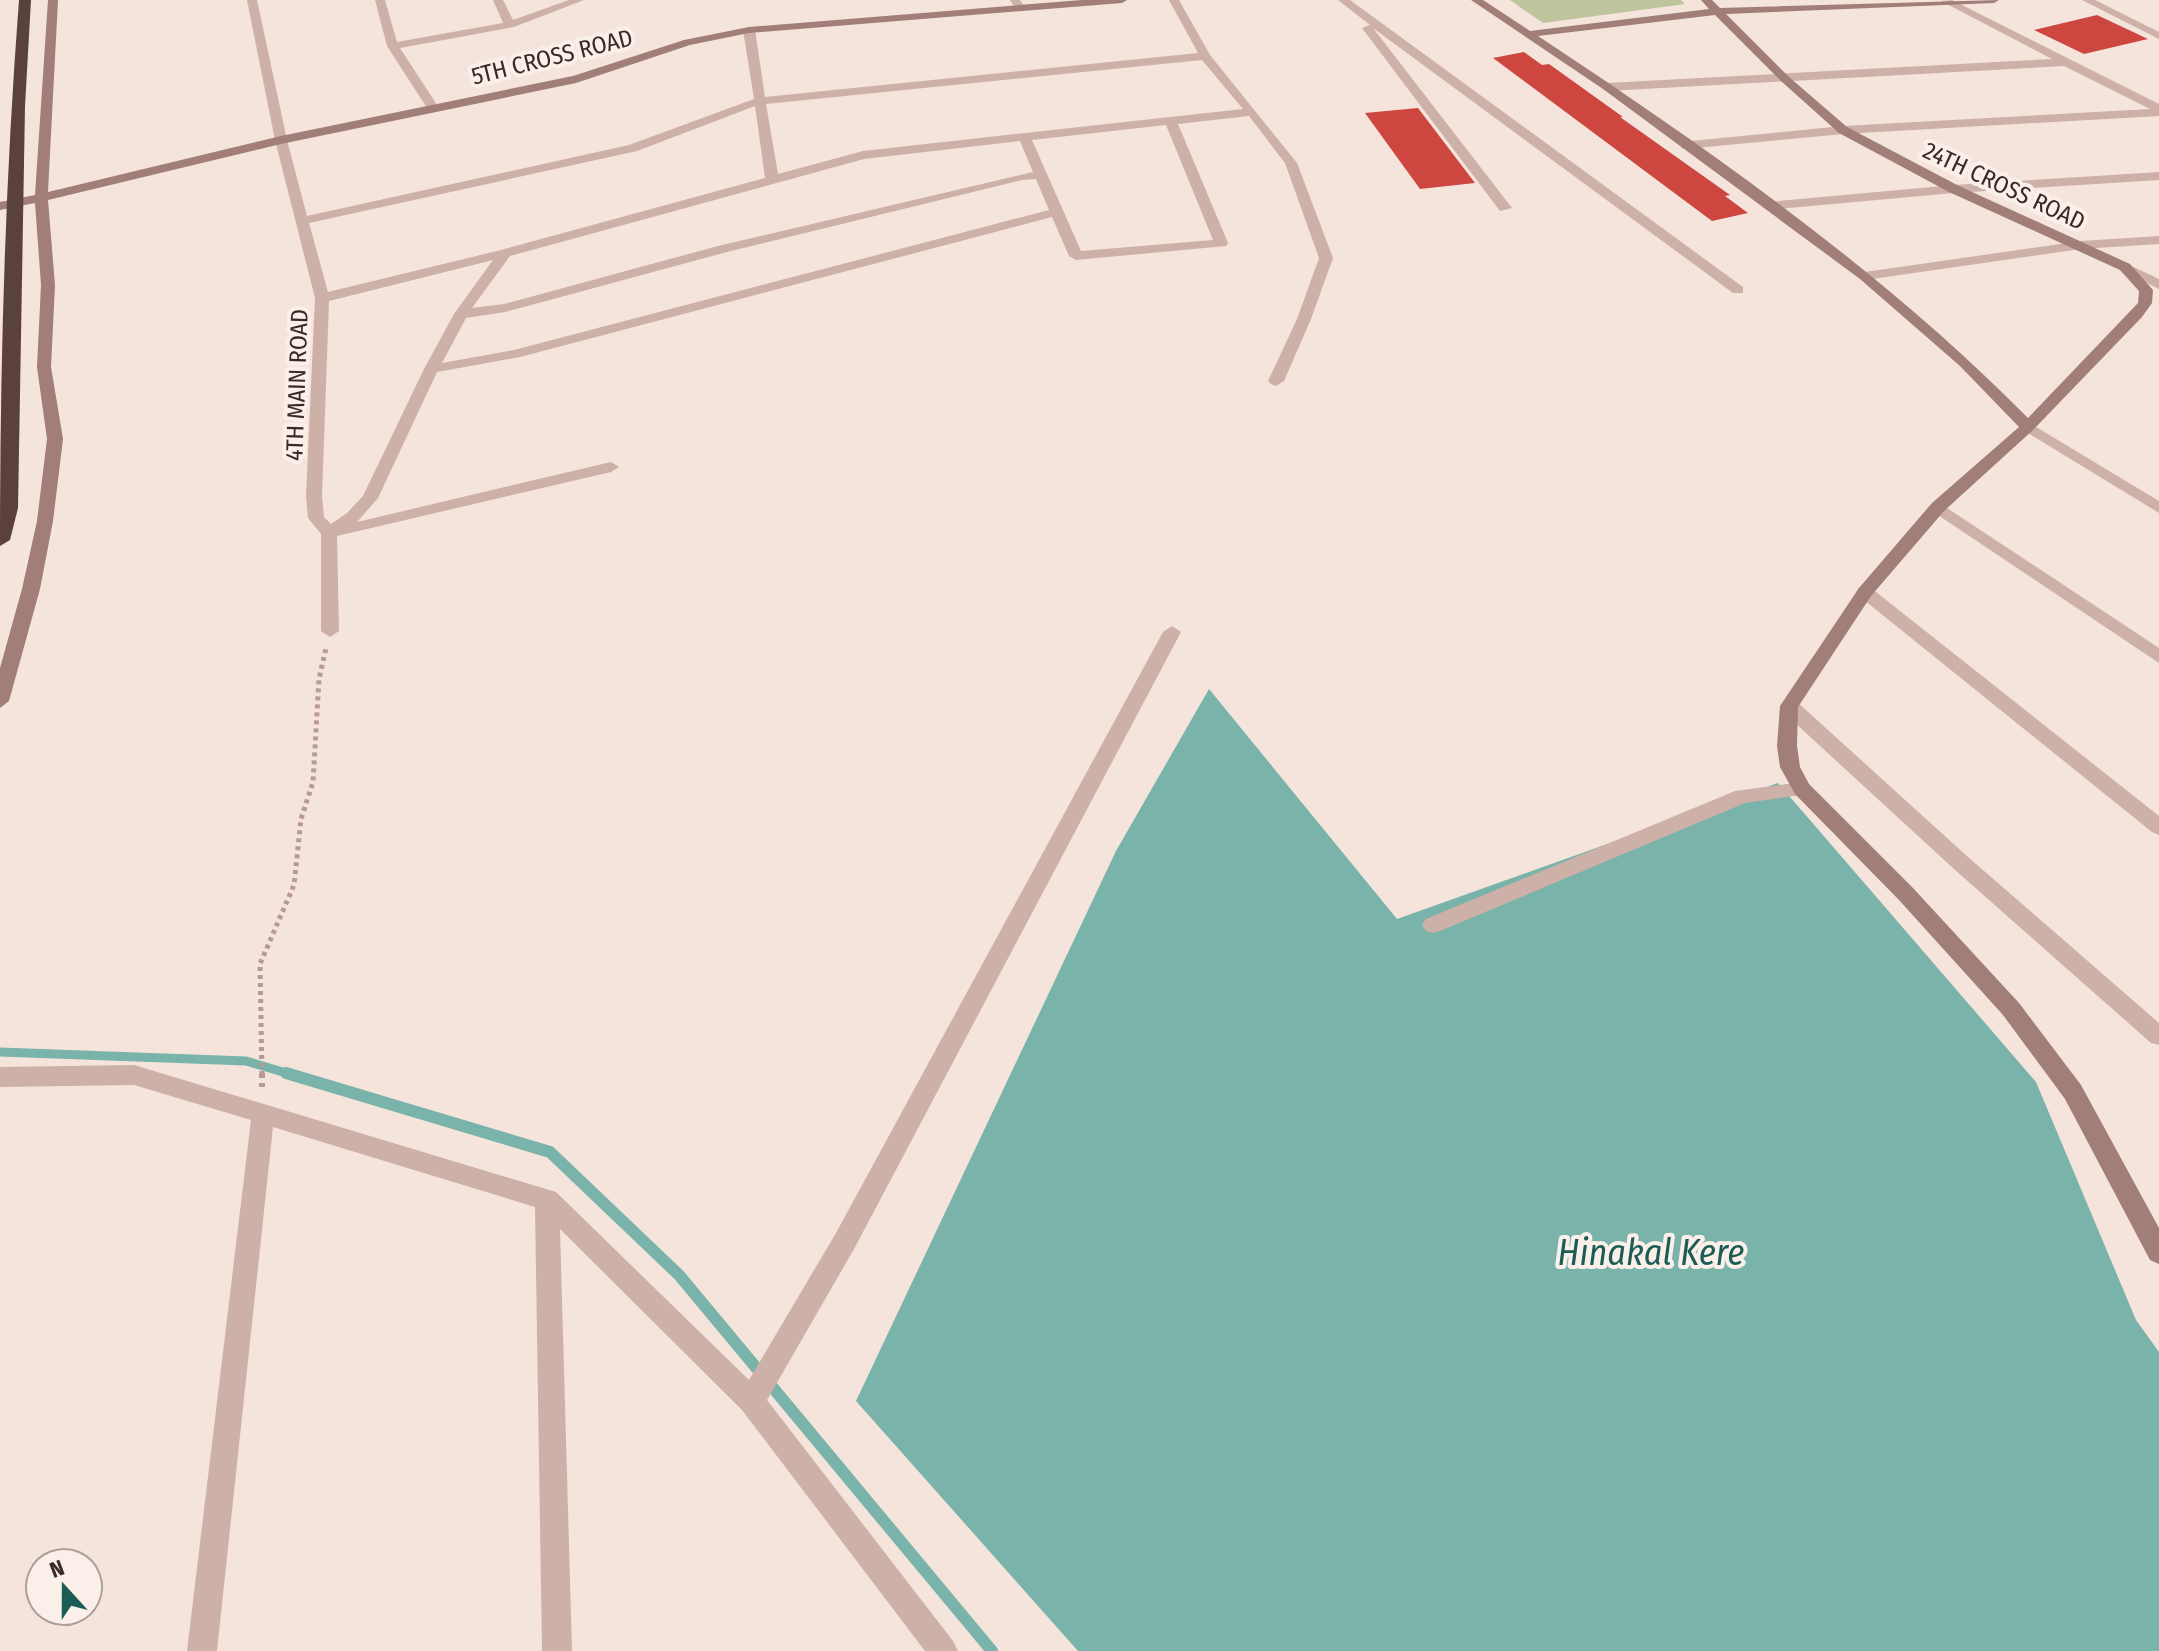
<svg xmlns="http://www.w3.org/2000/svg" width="2159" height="1651" viewBox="0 0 2159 1651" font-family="'Fira Sans Condensed',sans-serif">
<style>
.green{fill:#bec49b}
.water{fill:#79b3a9}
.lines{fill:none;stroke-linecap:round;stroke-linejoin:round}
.stream-far1{stroke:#79b3a9;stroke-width:9}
.stream{stroke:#79b3a9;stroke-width:12}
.building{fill:#cd4640}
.path-far1{stroke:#b99a91;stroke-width:5;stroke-dasharray:4 4;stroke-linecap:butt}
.path{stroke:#b99a91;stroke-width:6;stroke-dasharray:5 5;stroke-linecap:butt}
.street{fill:#cdb0a7;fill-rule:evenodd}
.secondary{fill:#a17e78;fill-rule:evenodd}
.highway{fill:#5a413e;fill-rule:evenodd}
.labels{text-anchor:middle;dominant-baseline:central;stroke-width:8;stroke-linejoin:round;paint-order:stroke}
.far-street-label{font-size:24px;fill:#392a28;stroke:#fbefe9}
.near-water-label{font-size:36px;font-style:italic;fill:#1b5d54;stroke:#fbefe9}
</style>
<rect width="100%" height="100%" fill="#f4e4dc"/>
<path class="green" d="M 1510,0 L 1681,0 L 1685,4 L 1543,23 Z"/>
<path class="water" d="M 1209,689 L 1397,919 L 1778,783 L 2036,1082 L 2136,1320 L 2159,1352 L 2159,1651 L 1078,1651 L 856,1401 L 1116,851 Z"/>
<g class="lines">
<path class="stream-far1" d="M 0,1052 L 246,1061 L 293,1075"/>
<path class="stream" d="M 286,1073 L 550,1152 L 679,1275 L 992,1651"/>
</g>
<g class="building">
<path d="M 2097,15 L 2148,39 L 2084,54 L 2034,30 Z"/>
<path d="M 1524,52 L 1542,65 L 1549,64 L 1623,117 L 1620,117 L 1730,195 L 1725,196 L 1748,213 L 1712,221 L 1493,58 Z"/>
<path d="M 1418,108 L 1475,183 L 1420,189 L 1365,113 Z"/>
</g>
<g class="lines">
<path class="path-far1" d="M 262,1075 L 260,964 L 294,885 L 301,819 L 313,782 L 319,679 L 326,648"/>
<path class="path" d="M 262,1073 L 262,1087"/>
<g class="street">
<path d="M 247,0 L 257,0 L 287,140 L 307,216 L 629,145 L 754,99 L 743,30 L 749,27 L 755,30 L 765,97 L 1198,53 L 1169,0 L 1179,0 L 1210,55 L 1297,163 L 1333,258 L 1311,319 L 1284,381 L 1276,386 L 1271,384 L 1268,381 L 1297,319 L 1319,258 L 1285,163 L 1249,116 L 1178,124 L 1228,243 L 1226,246 L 1076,260 L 1069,256 L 1052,217 L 520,357 L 437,372 L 378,498 L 357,522 L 611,462 L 619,467 L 611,472 L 337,536 L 339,631 L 330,637 L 321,631 L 321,534 L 308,518 L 306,496 L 315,298 L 275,140 ZM 1202,60 L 1243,109 L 863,151 L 778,174 L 766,104 ZM 755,106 L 765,178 L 501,250 L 328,292 L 309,223 L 637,151 ZM 1166,125 L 1213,240 L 1081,251 L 1032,140 ZM 1020,141 L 1033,172 L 718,246 L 504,304 L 472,308 L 510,256 L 864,159 ZM 1036,179 L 1049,210 L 514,350 L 442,363 L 466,318 L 505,312 L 727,252 L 1022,180 ZM 493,260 L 454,314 L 424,369 L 363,496 L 347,513 L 331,524 L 324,517 L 322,496 L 329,301 Z"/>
<path d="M 375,0 L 385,0 L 397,42 L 503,23 L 493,0 L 503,0 L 513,20 L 569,0 L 584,0 L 514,27 L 400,48 L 439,108 L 433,112 L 429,111 L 387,46 Z"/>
<path d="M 1010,0 L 1020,0 L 1025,7 L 1016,9 Z"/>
<path d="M 1338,0 L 1350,0 L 1743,287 L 1743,293 L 1733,293 L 1373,28 L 1512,208 L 1500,211 L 1362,28 L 1370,25 Z"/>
<path d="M 1952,0 L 2159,104 L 2159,116 L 1843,134 L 1685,149 L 1681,148 L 1681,142 L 1843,126 L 2150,109 L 2064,66 L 1607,91 L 1601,87 L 1607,83 L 2052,59 L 1941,1 Z"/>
<path d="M 2082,0 L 2095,0 L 2159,32 L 2159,39 Z"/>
<path d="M 2159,172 L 2159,180 L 1954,193 L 1768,210 L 1761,206 L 1768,202 L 1954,185 Z"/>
<path d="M 2159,236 L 2159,244 L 2081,249 L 1865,280 L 1858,276 L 1865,272 L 2081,241 Z"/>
<path d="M 2125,263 L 2159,279 L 2159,289 L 2120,270 L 2120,264 Z"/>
<path d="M 2028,422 L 2159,501 L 2159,513 L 2023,430 L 2023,424 Z"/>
<path d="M 1938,502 L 2159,648 L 2159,663 L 1932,511 L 1930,507 Z"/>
<path d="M 1865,586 L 1871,588 L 2159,816 L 2159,835 L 2152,832 L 1859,596 L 1856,592 L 1859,588 Z"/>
<path d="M 1172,626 L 1181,632 L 854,1249 L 767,1400 L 953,1641 L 958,1651 L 925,1651 L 742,1410 L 560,1229 L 572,1651 L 542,1651 L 535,1207 L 273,1127 L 217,1651 L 187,1651 L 251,1120 L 134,1085 L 0,1087 L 0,1067 L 134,1065 L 556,1192 L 749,1380 L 836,1233 L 1163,632 Z"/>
<path d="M 1789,699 L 1796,701 L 1968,857 L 2159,1023 L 2159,1045 L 2151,1043 L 1954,869 L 1782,711 L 1780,706 Z"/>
<path d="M 1802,782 L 1809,784 L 1812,789 L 1809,794 L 1745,803 L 1440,931 L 1433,933 L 1426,931 L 1422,925 L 1426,919 L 1735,791 Z"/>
</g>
<g class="secondary">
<path d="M 48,0 L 58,0 L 48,192 L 281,136 L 573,76 L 684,40 L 749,27 L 1082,0 L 1127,0 L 1122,3 L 749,33 L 690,45 L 576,83 L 281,144 L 48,200 L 55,285 L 51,367 L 63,439 L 53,521 L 40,589 L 9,701 L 0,708 L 0,668 L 22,589 L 37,521 L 47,439 L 37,367 L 41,285 L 35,203 L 0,210 L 0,202 L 35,195 Z"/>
<path d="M 1471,0 L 1483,0 L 1530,31 L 1709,9 L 1701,0 L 1712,0 L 1720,8 L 1999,0 L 1994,3 L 1726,14 L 1789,77 L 1847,127 L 1959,186 L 2130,264 L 2153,290 L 2152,303 L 2142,317 L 2033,430 L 1944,511 L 1871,596 L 1798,707 L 1797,746 L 1800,767 L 1809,784 L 1913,888 L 2019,1003 L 2081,1085 L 2159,1228 L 2159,1264 L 2150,1260 L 2065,1099 L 2003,1015 L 1899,900 L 1795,794 L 1780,767 L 1777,746 L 1780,706 L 1859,588 L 1932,503 L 2019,427 L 1960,366 L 1860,279 L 1603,89 ZM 1715,15 L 1781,81 L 1839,133 L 1949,192 L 2120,270 L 2139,291 L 2138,303 L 2028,418 C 1884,272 1709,149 1538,36 Z"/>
</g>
<path class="highway" d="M 19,0 L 31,0 L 25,106 L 18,508 L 10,540 L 0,546 C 0,364 5,182 19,0 Z"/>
</g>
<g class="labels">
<g class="far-street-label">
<text transform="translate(552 57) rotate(-14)">5TH CROSS ROAD</text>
<text transform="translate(2004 186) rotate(25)">24TH CROSS ROAD</text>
<text transform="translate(297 385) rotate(-88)">4TH MAIN ROAD</text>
</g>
<g class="near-water-label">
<text x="1651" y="1253">Hinakal Kere</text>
</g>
</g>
<g transform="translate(64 1587) rotate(339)"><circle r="38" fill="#fbefe9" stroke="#ada09c" stroke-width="2"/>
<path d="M0-6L14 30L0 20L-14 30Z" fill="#1b5d54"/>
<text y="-12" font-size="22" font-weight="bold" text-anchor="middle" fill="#392a28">N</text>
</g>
</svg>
